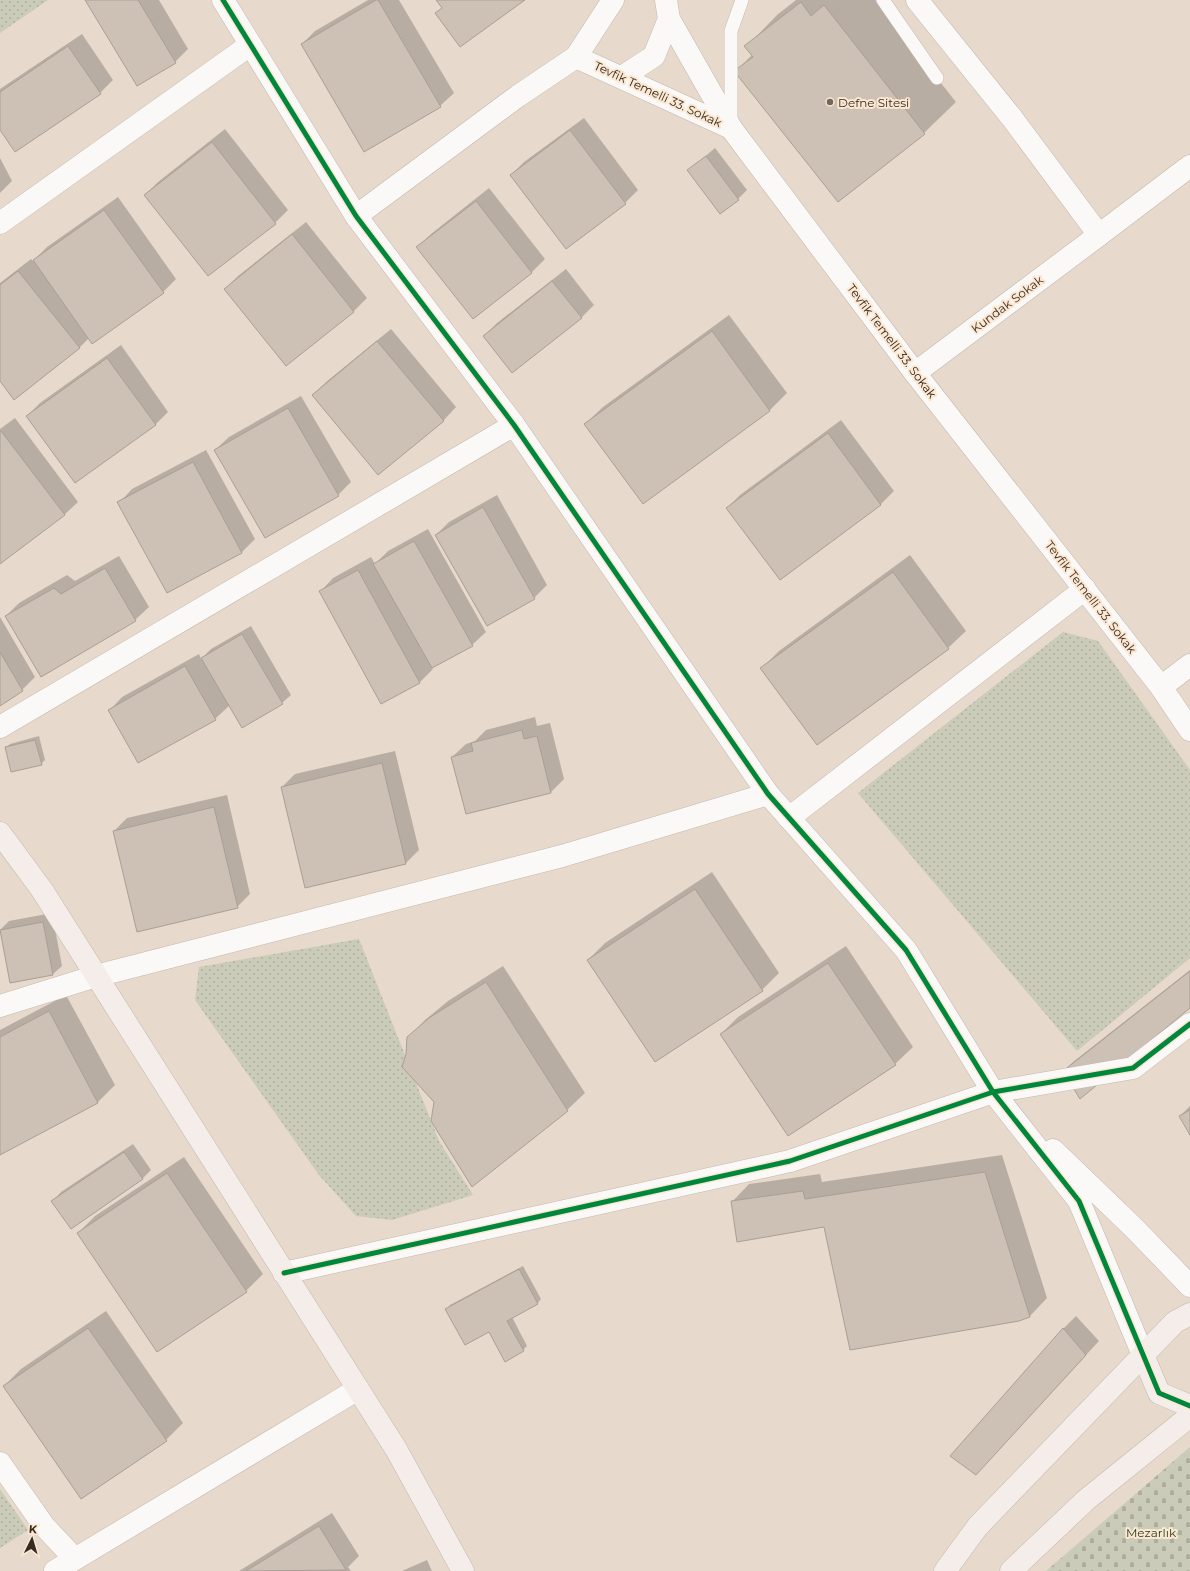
<svg xmlns="http://www.w3.org/2000/svg" width="1190" height="1571" viewBox="0 0 1190 1571" font-family="Montserrat,sans-serif">
<style>
.grass{fill:url(#grass-dots)}
.cemetery{fill:url(#cemetery-stones)}
.shadow{fill:#0003}
.building{fill:#cdc1b6;stroke:#aa9f95}
.lines{fill:none;stroke-linecap:round;stroke-linejoin:round}
.lane-casing{stroke:#c3b8ac;stroke-width:14}
.street-casing{stroke:#c3b8ac;stroke-width:23}
.secondary-casing{stroke:#c3b8ac;stroke-width:23}
.lane{stroke:#fbf9f7;stroke-width:13}
.street{stroke:#fbf9f7;stroke-width:22}
.secondary{stroke:#f5edea;stroke-width:22}
.cycleway-casing{stroke:#fce8d2;stroke-width:8}
.cycleway{stroke:#00873e;stroke-width:5}
.poi-dot{fill:#73685c;stroke:#fce8d2;stroke-width:1.5}
.labels{text-anchor:middle;dominant-baseline:central;stroke-width:4;stroke-linejoin:round;paint-order:stroke}
.street-label{font-size:12px;fill:#352b21;stroke:#fce8d2}
.poi-label{font-size:12px;fill:#352b21;stroke:#fce8d2;text-anchor:start}
.park-label{font-size:12px;fill:#29421a;stroke:#fce8d2}
</style>
<defs>
<pattern id="grass-dots" width="8" height="8" patternUnits="userSpaceOnUse"><rect width="8" height="8" fill="#cacbb9"/><path d="M2 2h.1M6 6h.1" fill="none" stroke="#aeae9f" stroke-width="1.8" stroke-linecap="round"/></pattern>
<pattern id="cemetery-stones" width="16" height="16" patternUnits="userSpaceOnUse"><rect width="16" height="16" fill="#cacbb9"/><path d="M2 7V4a2 2 0 0 1 4 0v3zM10 15v-3a2 2 0 0 1 4 0v3z" fill="#aeae9f"/></pattern>
</defs>
<rect width="100%" height="100%" fill="#e7d9cb"/>
<g class="grass">
<path d="M 0,0 L 48,0 L 0,33 Z"/>
<path d="M 1063,632 L 1098,641 L 1190,770 L 1190,958 L 1077,1051 L 858,793 Z"/>
<path d="M 359,939 L 439,1141 L 473,1195 L 392,1220 L 356,1216 L 319,1175 L 195,1000 L 199,967 Z"/>
<path d="M 0,1489 L 28,1530 L 0,1548 Z"/>
</g>
<path class="cemetery" d="M 1190,1447 L 1190,1571 L 1046,1571 Z"/>
<g class="shadow">
<path d="M 87,0 L 159,0 L 188,49 L 175,62 Z"/>
<path d="M 368,0 L 399,0 L 454,93 L 440,106 L 302,44 L 315,31 Z"/>
<path d="M 796,0 L 875,0 L 956,102 L 924,133 L 838,201 L 736,71 L 752,55 L 746,47 L 777,15 Z"/>
<path d="M 82,34 L 113,80 L 100,93 L 0,128 L 0,89 Z"/>
<path d="M 584,118 L 638,190 L 625,203 L 511,175 L 524,162 Z"/>
<path d="M 225,129 L 288,210 L 275,223 L 208,275 L 145,195 L 158,182 Z"/>
<path d="M 715,148 L 747,190 L 738,199 L 720,212 L 689,170 Z"/>
<path d="M 0,158 L 12,181 L 0,193 Z"/>
<path d="M 489,188 L 545,259 L 532,272 L 473,318 L 418,247 L 431,234 Z"/>
<path d="M 118,197 L 176,279 L 163,292 L 89,338 L 79,348 L 0,380 L 0,283 L 31,259 L 33,261 L 47,247 Z"/>
<path d="M 306,222 L 367,298 L 354,311 L 225,289 L 238,276 Z"/>
<path d="M 566,269 L 594,305 L 581,318 L 484,336 L 497,323 Z"/>
<path d="M 729,315 L 787,393 L 770,410 L 585,424 L 603,407 Z"/>
<path d="M 391,329 L 456,407 L 443,421 L 313,395 L 326,382 Z"/>
<path d="M 121,345 L 168,412 L 155,425 L 27,416 L 40,403 Z"/>
<path d="M 301,396 L 351,482 L 338,495 L 215,450 L 229,437 Z"/>
<path d="M 15,418 L 78,502 L 64,515 L 0,563 L 0,429 Z"/>
<path d="M 841,420 L 894,491 L 881,504 L 780,579 L 727,508 L 740,495 Z"/>
<path d="M 206,450 L 255,539 L 242,552 L 167,592 L 119,503 L 132,489 Z"/>
<path d="M 497,495 L 547,585 L 534,598 L 436,535 L 449,522 Z"/>
<path d="M 428,529 L 486,632 L 472,645 L 431,668 L 433,669 L 419,683 L 320,592 L 333,578 L 371,557 L 375,564 L 388,551 Z"/>
<path d="M 910,555 L 966,631 L 948,648 L 817,744 L 762,668 L 779,651 Z"/>
<path d="M 119,556 L 149,607 L 135,620 L 6,616 L 19,603 L 67,575 L 75,581 Z"/>
<path d="M 0,617 L 35,677 L 22,690 L 0,705 Z"/>
<path d="M 251,626 L 291,695 L 282,703 L 230,705 L 215,719 L 109,711 L 122,697 L 199,654 L 201,659 L 211,649 Z"/>
<path d="M 535,717 L 537,726 L 550,723 L 564,779 L 551,792 L 467,813 L 452,757 L 466,744 L 475,741 L 486,730 Z"/>
<path d="M 39,736 L 45,760 L 41,764 L 6,748 L 10,744 Z"/>
<path d="M 395,751 L 419,850 L 406,863 L 282,787 L 295,774 Z"/>
<path d="M 227,795 L 250,894 L 237,907 L 114,831 L 127,818 Z"/>
<path d="M 712,872 L 779,973 L 762,990 L 588,960 L 605,943 Z"/>
<path d="M 52,913 L 62,966 L 53,974 L 10,982 L 0,930 L 9,921 Z"/>
<path d="M 846,946 L 913,1047 L 895,1064 L 788,1135 L 721,1034 L 738,1017 Z"/>
<path d="M 503,966 L 585,1093 L 567,1110 L 435,1101 L 407,1054 L 408,1038 L 425,1020 L 448,1001 Z"/>
<path d="M 1190,970 L 1190,1007 L 1064,1071 L 1073,1062 Z"/>
<path d="M 66,995 L 115,1085 L 98,1102 L 0,1154 L 0,1030 Z"/>
<path d="M 1190,1106 L 1190,1133 L 1180,1116 Z"/>
<path d="M 133,1144 L 151,1170 L 142,1179 L 53,1201 L 61,1192 Z"/>
<path d="M 1002,1155 L 1047,1298 L 1030,1316 L 1019,1320 L 825,1225 L 732,1202 L 749,1184 L 820,1174 L 822,1182 Z"/>
<path d="M 184,1157 L 263,1274 L 246,1291 L 157,1350 L 78,1233 L 95,1216 Z"/>
<path d="M 523,1266 L 541,1299 L 537,1304 L 512,1317 L 527,1346 L 523,1350 L 489,1331 L 446,1310 L 450,1305 Z"/>
<path d="M 106,1311 L 183,1423 L 166,1440 L 4,1386 L 21,1369 Z"/>
<path d="M 1076,1316 L 1099,1341 L 976,1474 L 1063,1329 Z"/>
<path d="M 332,1513 L 359,1556 L 348,1567 L 351,1571 L 239,1571 Z"/>
<path d="M 427,1560 L 432,1571 L 402,1571 Z"/>
</g>
<g class="building">
<path d="M 85,0 L 138,0 L 176,63 L 137,86 Z"/>
<path d="M 376,0 L 378,0 L 441,107 L 364,152 L 301,44 Z"/>
<path d="M 436,0 L 525,0 L 460,47 L 435,13 L 442,8 Z"/>
<path d="M 801,2 L 811,16 L 824,5 L 925,134 L 838,202 L 734,71 L 753,57 L 744,46 Z"/>
<path d="M 68,46 L 101,94 L 15,152 L 0,130 L 0,92 Z"/>
<path d="M 570,130 L 626,204 L 566,249 L 510,175 Z"/>
<path d="M 212,142 L 276,224 L 208,276 L 144,195 Z"/>
<path d="M 706,156 L 739,200 L 720,214 L 687,170 Z"/>
<path d="M 476,201 L 532,273 L 473,319 L 416,247 Z"/>
<path d="M 104,210 L 164,293 L 92,344 L 33,260 Z"/>
<path d="M 292,234 L 354,312 L 286,366 L 224,289 Z"/>
<path d="M 18,271 L 80,348 L 14,400 L 0,381 L 0,285 Z"/>
<path d="M 552,281 L 582,318 L 512,373 L 483,336 Z"/>
<path d="M 712,331 L 770,411 L 643,504 L 584,424 Z"/>
<path d="M 377,341 L 444,421 L 378,475 L 312,395 Z"/>
<path d="M 107,358 L 156,425 L 75,483 L 26,416 Z"/>
<path d="M 288,408 L 339,496 L 265,538 L 214,450 Z"/>
<path d="M 0,431 L 1,431 L 65,515 L 0,564 Z"/>
<path d="M 828,433 L 881,505 L 780,580 L 726,508 Z"/>
<path d="M 193,462 L 242,553 L 167,593 L 117,502 Z"/>
<path d="M 483,507 L 535,599 L 487,626 L 435,535 Z"/>
<path d="M 414,541 L 473,646 L 432,668 L 373,564 Z"/>
<path d="M 105,568 L 136,621 L 41,677 L 5,616 L 54,588 L 61,594 Z"/>
<path d="M 358,570 L 420,683 L 381,704 L 319,591 Z"/>
<path d="M 893,572 L 949,649 L 817,745 L 760,668 Z"/>
<path d="M 242,634 L 283,704 L 242,728 L 201,658 Z"/>
<path d="M 0,652 L 23,691 L 0,706 Z"/>
<path d="M 185,666 L 216,720 L 138,763 L 108,710 Z"/>
<path d="M 522,730 L 524,739 L 537,736 L 551,793 L 466,814 L 451,757 L 473,751 L 471,743 Z"/>
<path d="M 35,740 L 42,765 L 11,772 L 5,747 Z"/>
<path d="M 382,763 L 406,864 L 305,888 L 281,787 Z"/>
<path d="M 214,807 L 238,908 L 137,932 L 113,831 Z"/>
<path d="M 695,889 L 763,991 L 655,1062 L 587,960 Z"/>
<path d="M 43,922 L 53,975 L 10,983 L 0,930 Z"/>
<path d="M 828,963 L 896,1065 L 788,1136 L 720,1034 Z"/>
<path d="M 1190,971 L 1190,1008 L 1080,1099 L 1063,1071 Z"/>
<path d="M 486,982 L 568,1111 L 472,1187 L 431,1121 L 434,1102 L 402,1067 L 406,1054 L 407,1037 L 429,1018 Z"/>
<path d="M 49,1011 L 98,1103 L 0,1155 L 0,1037 Z"/>
<path d="M 1190,1110 L 1190,1135 L 1179,1116 Z"/>
<path d="M 124,1152 L 143,1179 L 71,1229 L 51,1201 Z"/>
<path d="M 985,1172 L 1030,1317 L 1019,1321 L 850,1350 L 824,1227 L 737,1242 L 731,1201 L 803,1191 L 805,1199 Z"/>
<path d="M 167,1173 L 247,1292 L 157,1352 L 77,1233 Z"/>
<path d="M 519,1269 L 538,1304 L 507,1321 L 524,1351 L 505,1362 L 489,1332 L 465,1345 L 445,1309 Z"/>
<path d="M 88,1328 L 167,1441 L 81,1499 L 3,1386 Z"/>
<path d="M 1063,1328 L 1086,1355 L 976,1475 L 950,1456 Z"/>
<path d="M 319,1526 L 346,1570 L 246,1571 Z"/>
</g>
<g class="lines">
<g class="lane-casing">
<g id="lane">
<path d="M 883,0 L 937,78"/>
<path d="M 731,122 L 731,31 L 742,0"/>
</g>
</g>
<g class="street-casing">
<g id="street">
<path d="M 223,0 L 356,216 L 514,425 L 768,794 L 906,950 L 993,1092 L 1079,1201 L 1143,1355"/>
<path d="M 666,0 L 669,19 L 731,128"/>
<path d="M 917,0 L 1012,118 L 1099,235 L 1190,166"/>
<path d="M 576,57 L 731,128 L 915,373 L 1161,687"/>
<path d="M 622,77 L 654,56 L 669,19"/>
<path d="M 356,216 L 518,96 L 576,57 L 613,0"/>
<path d="M 0,223 L 250,45"/>
<path d="M 915,373 L 1099,235"/>
<path d="M 1190,665 L 1161,687 L 1190,730"/>
<path d="M 0,727 L 514,425"/>
<path d="M 789,818 L 1085,589"/>
<path d="M 0,1006 L 96,976 L 562,856 L 768,794"/>
<path d="M 1053,1150 L 1135,1229 L 1190,1286"/>
<path d="M 284,1273 L 790,1161 L 993,1092 L 1133,1068 L 1190,1024"/>
<path d="M 0,1463 L 44,1526 L 75,1559"/>
<path d="M 55,1571 L 358,1389"/>
</g>
</g>
<g class="secondary-casing">
<g id="secondary">
<path d="M 0,833 L 42,890 L 396,1449 L 463,1571"/>
<path d="M 1143,1355 L 1159,1393 L 1190,1406"/>
<path d="M 945,1571 L 978,1526 L 1175,1322 L 1190,1314"/>
<path d="M 1011,1571 L 1086,1500 L 1190,1416"/>
</g>
</g>
<use href="#lane" class="lane"/>
<use href="#street" class="street"/>
<use href="#secondary" class="secondary"/>
<g class="cycleway-casing">
<g id="cycleway">
<path d="M 223,0 L 356,216 L 514,425 L 768,794 L 906,950 L 993,1092 L 1079,1201 L 1159,1393 L 1190,1406"/>
<path d="M 284,1273 L 790,1161 L 993,1092 L 1133,1068 L 1190,1024"/>
</g>
</g>
<use href="#cycleway" class="cycleway"/>
</g>
<circle class="poi-dot" cx="830" cy="102" r="4"/>
<g class="labels">
<g class="street-label">
<text transform="translate(658 94) rotate(25)">Tevfik Temelli 33. Sokak</text>
<text transform="translate(1007 304) rotate(-37)">Kundak Sokak</text>
<text transform="translate(892 341) rotate(53)">Tevfik Temelli 33. Sokak</text>
<text transform="translate(1091 597) rotate(52)">Tevfik Temelli 33. Sokak</text>
</g>
<g class="poi-label">
<text x="838" y="102">Defne Sitesi</text>
</g>
<g class="park-label">
<text x="1151" y="1532">Mezarlık</text>
</g>
</g>
<g transform="translate(32 1539) rotate(5)" stroke="#fce8d2" stroke-width="3" paint-order="stroke">
<path d="M0-3L7 15L0 10L-7 15Z" fill="#352b21"/>
<text y="-6" font-size="11" font-weight="bold" text-anchor="middle" fill="#352b21">K</text>
</g>
</svg>
